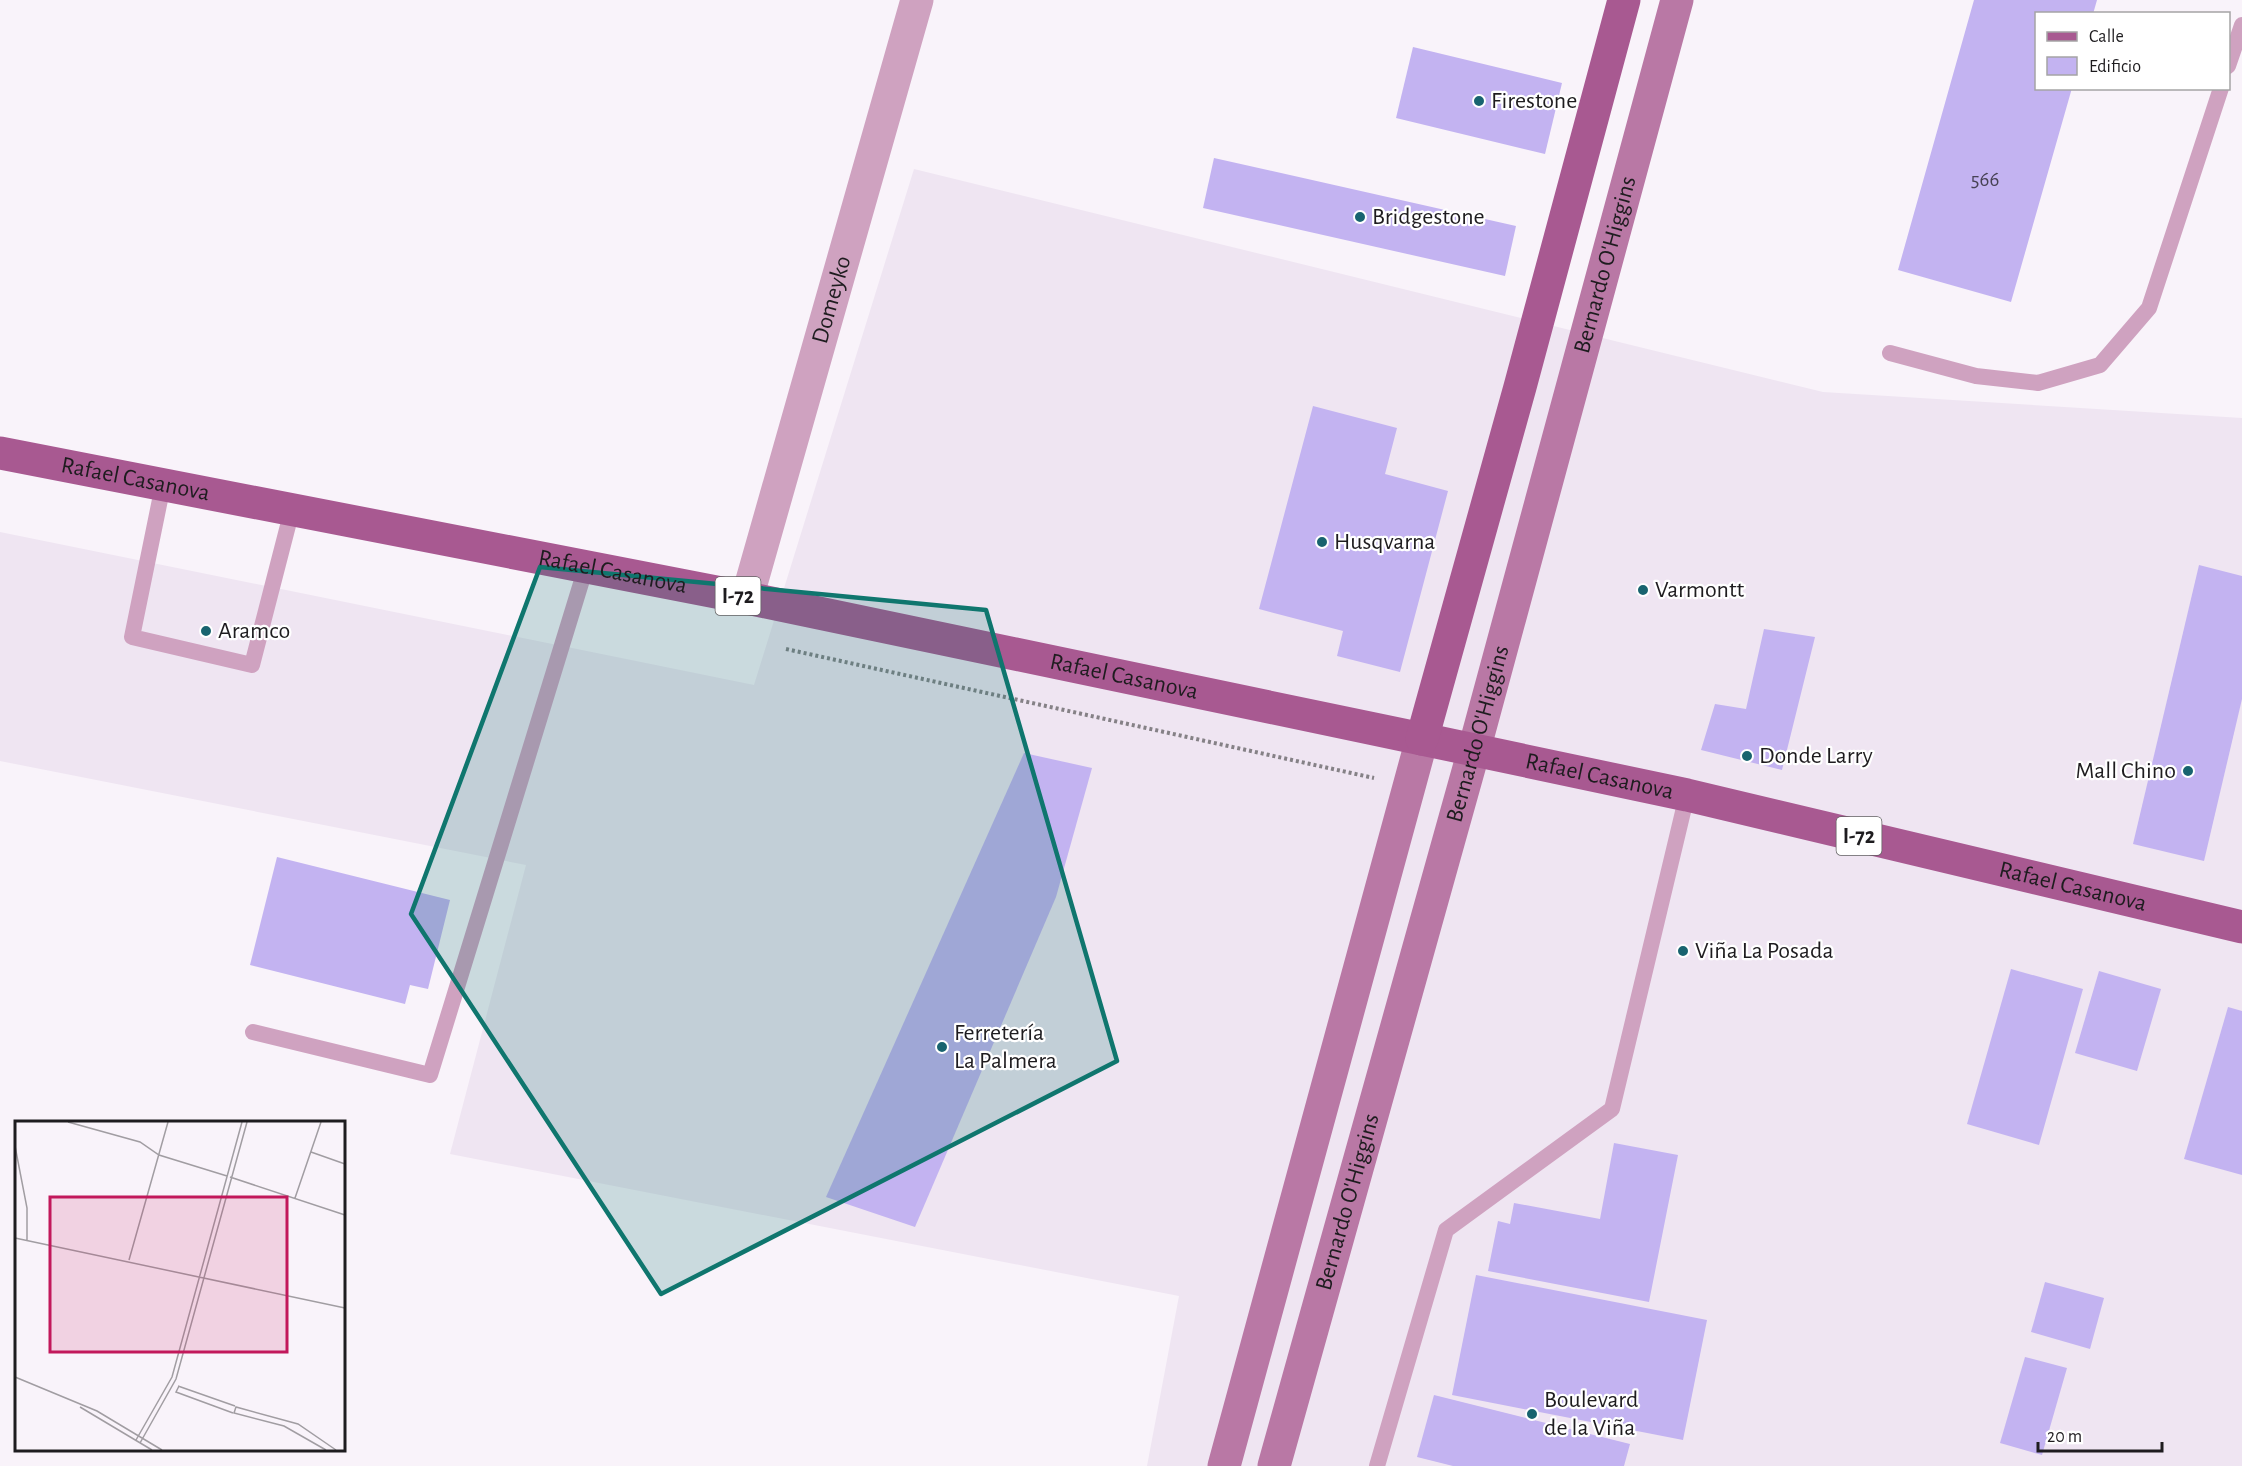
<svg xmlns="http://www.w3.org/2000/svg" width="2242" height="1466" viewBox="0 0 2242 1466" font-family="'Alegreya Sans',sans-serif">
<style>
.built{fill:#efe5f2}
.building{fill:#c3b3f1}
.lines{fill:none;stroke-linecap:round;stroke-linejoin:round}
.path{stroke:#858186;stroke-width:4;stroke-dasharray:3 3;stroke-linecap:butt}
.service{stroke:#cfa2c0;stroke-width:16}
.tertiary{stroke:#cfa2c0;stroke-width:33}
.secondary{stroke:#b978a5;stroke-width:33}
.primary{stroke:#a85991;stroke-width:33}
.marked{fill:#0f766e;fill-opacity:0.2;stroke:#0f766e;stroke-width:4.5;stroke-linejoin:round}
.poi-dot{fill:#18636f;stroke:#fff;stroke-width:2}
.labels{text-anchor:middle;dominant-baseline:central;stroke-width:4.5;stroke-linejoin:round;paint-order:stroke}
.number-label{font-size:21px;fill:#474254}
.shield{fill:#fff;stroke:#626062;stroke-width:1.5}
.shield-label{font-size:22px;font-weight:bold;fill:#1e1c1f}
.poi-label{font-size:24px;fill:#1e1c1f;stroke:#fff;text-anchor:start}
.street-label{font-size:24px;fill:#1e1c1f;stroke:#fff}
.inset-road{fill:none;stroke:#a19da2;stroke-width:1.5}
.view{fill:#c2185b;fill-opacity:0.15;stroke:#c2185b;stroke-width:3}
.inset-edge{fill:none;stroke:#1e1c1f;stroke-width:3}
</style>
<rect width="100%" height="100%" fill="#f9f3fa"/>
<path class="built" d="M 914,169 L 1823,392 L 2242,418 L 2242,1466 L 1147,1466 L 1179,1296 L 450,1154 L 526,865 L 0,761 L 0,532 L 754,685 Z"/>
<g class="building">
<path d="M 1974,0 L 2097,0 L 2093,14 L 2036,14 L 2036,88 L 2072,88 L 2011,302 L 1898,270 Z"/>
<path d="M 1413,47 L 1562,83 L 1545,154 L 1396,118 Z"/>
<path d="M 1214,158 L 1516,226 L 1505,276 L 1203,208 Z"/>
<path d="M 1313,406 L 1397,428 L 1385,474 L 1448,491 L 1400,672 L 1337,656 L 1343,631 L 1259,609 Z"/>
<path d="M 2199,565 L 2242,576 L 2242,699 L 2204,861 L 2133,844 Z"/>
<path d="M 1764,629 L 1815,637 L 1782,770 L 1701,750 L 1715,704 L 1746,709 Z"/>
<path d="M 1024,753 L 1092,768 L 1056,897 L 915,1227 L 826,1197 Z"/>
<path d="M 277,857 L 450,900 L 428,989 L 410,985 L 405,1004 L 250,965 Z"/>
<path d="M 2011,969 L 2083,989 L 2039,1145 L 1967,1124 Z"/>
<path d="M 2099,971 L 2161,989 L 2137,1071 L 2075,1053 Z"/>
<path d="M 2228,1007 L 2242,1011 L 2242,1175 L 2184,1159 Z"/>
<path d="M 1614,1143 L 1678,1155 L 1649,1302 L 1488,1271 L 1498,1221 L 1510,1224 L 1514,1203 L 1600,1219 Z"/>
<path d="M 1476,1275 L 1707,1320 L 1683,1440 L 1452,1395 Z"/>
<path d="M 2045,1282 L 2104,1298 L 2090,1349 L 2031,1332 Z"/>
<path d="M 2025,1357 L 2067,1368 L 2042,1455 L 2000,1443 Z"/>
<path d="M 1434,1395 L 1630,1444 L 1624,1466 L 1453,1466 L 1417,1457 Z"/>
</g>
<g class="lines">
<path class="path" d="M 786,649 L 1374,778"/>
<g class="service">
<path d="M 2228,66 L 2242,25"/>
<path d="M 1890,353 L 1976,376 L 2038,383 L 2100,365 L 2149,308 L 2221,88"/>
<path d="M 163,485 L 132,637 L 252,665 L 292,510"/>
<path d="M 253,1032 L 430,1075 L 586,567"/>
<path d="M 1377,1466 L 1446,1230 L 1612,1109 L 1687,795"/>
</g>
<path class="tertiary" id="s1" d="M 747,598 L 917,0"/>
<g class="secondary">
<path d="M 1224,1466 L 1422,739"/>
<path id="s2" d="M 1274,1466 L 1474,750 L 1677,0"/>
</g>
<g class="primary">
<path id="s3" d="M 0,453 L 747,598 L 1422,739 L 1687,795 L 2242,927"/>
<path d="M 1422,739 L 1520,387 L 1624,0"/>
</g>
</g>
<path class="marked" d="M 540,567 L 986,610 L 1117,1061 L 661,1294 L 411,914 Z"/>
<g class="poi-dot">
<circle cx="1479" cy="101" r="6"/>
<circle cx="1360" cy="217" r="6"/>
<circle cx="1322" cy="542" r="6"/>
<circle cx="1643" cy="590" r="6"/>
<circle cx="206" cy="631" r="6"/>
<circle cx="1747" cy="756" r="6"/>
<circle cx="2188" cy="771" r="6"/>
<circle cx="1683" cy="951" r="6"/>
<circle cx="942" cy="1047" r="6"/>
<circle cx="1532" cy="1414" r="6"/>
</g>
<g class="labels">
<g class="number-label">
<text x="1985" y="179">566</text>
</g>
<g class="shield">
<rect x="715.5" y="577" width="45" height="38" rx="4.5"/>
<rect x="1836.5" y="817" width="45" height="38" rx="4.5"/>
</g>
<g class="shield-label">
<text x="738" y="596">I-72</text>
<text x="1859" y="836">I-72</text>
</g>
<g class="poi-label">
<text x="1491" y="101">Firestone</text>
<text x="1372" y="217">Bridgestone</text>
<text x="1334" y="542">Husqvarna</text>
<text x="1655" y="590">Varmontt</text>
<text x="218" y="631">Aramco</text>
<text x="1759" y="756">Donde Larry</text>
<text x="2176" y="771" text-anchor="end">Mall Chino</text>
<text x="1695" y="951">Viña La Posada</text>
<text x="954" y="1033">Ferretería<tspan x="954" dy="28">La Palmera</tspan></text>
<text x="1544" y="1400">Boulevard<tspan x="1544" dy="28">de la Viña</tspan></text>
</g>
<g class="street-label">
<text stroke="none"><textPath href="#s2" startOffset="1246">Bernardo O'Higgins</textPath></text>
<text stroke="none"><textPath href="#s1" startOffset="310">Domeyko</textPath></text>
<text stroke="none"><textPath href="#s3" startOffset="138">Rafael Casanova</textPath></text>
<text stroke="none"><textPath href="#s3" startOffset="624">Rafael Casanova</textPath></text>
<text stroke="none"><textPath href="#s3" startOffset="1146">Rafael Casanova</textPath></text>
<text stroke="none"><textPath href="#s2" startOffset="760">Bernardo O'Higgins</textPath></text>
<text stroke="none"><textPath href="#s3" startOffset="1632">Rafael Casanova</textPath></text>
<text stroke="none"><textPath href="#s3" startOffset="2118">Rafael Casanova</textPath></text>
<text stroke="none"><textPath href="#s2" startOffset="274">Bernardo O'Higgins</textPath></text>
</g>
</g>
<g transform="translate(15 1121)">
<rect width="330" height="330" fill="#f9f3fa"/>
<path class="inset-road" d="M 53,1 L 125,21 L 144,34 L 212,55M 0,25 L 12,87 L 12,120M 296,31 L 330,43M 215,56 L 330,94M 280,77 L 306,1M 0,117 L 330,187M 114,139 L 153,1M 0,256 L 82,290 L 147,329M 163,265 L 220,285M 164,265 L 161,271 L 218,292M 65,286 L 137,329M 121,319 L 157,256 L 227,1M 125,322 L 161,258 L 232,1M 311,329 L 269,305 L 219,292 L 221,286 L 283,303 L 321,329"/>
<path class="view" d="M 35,76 L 272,76 L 272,231 L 35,231 Z"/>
<rect width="330" height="330" class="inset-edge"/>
</g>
<rect x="2035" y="12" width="195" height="78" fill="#ffffff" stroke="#a5a4a5" stroke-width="1.5"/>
<rect x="2047" y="32" width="30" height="9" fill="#a85991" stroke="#a5a4a5" stroke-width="1.5"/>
<text x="2089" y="42" font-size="18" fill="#1e1c1f">Calle</text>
<rect x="2047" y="57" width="30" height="18" fill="#c3b3f1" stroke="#a5a4a5" stroke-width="1.5"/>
<text x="2089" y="72" font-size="18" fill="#1e1c1f">Edificio</text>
<path d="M2038 1442v9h124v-9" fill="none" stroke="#1e1c1f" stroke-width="3"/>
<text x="2047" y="1442" font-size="18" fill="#1e1c1f" stroke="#ffffff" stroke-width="4.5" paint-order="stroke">20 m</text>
</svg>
